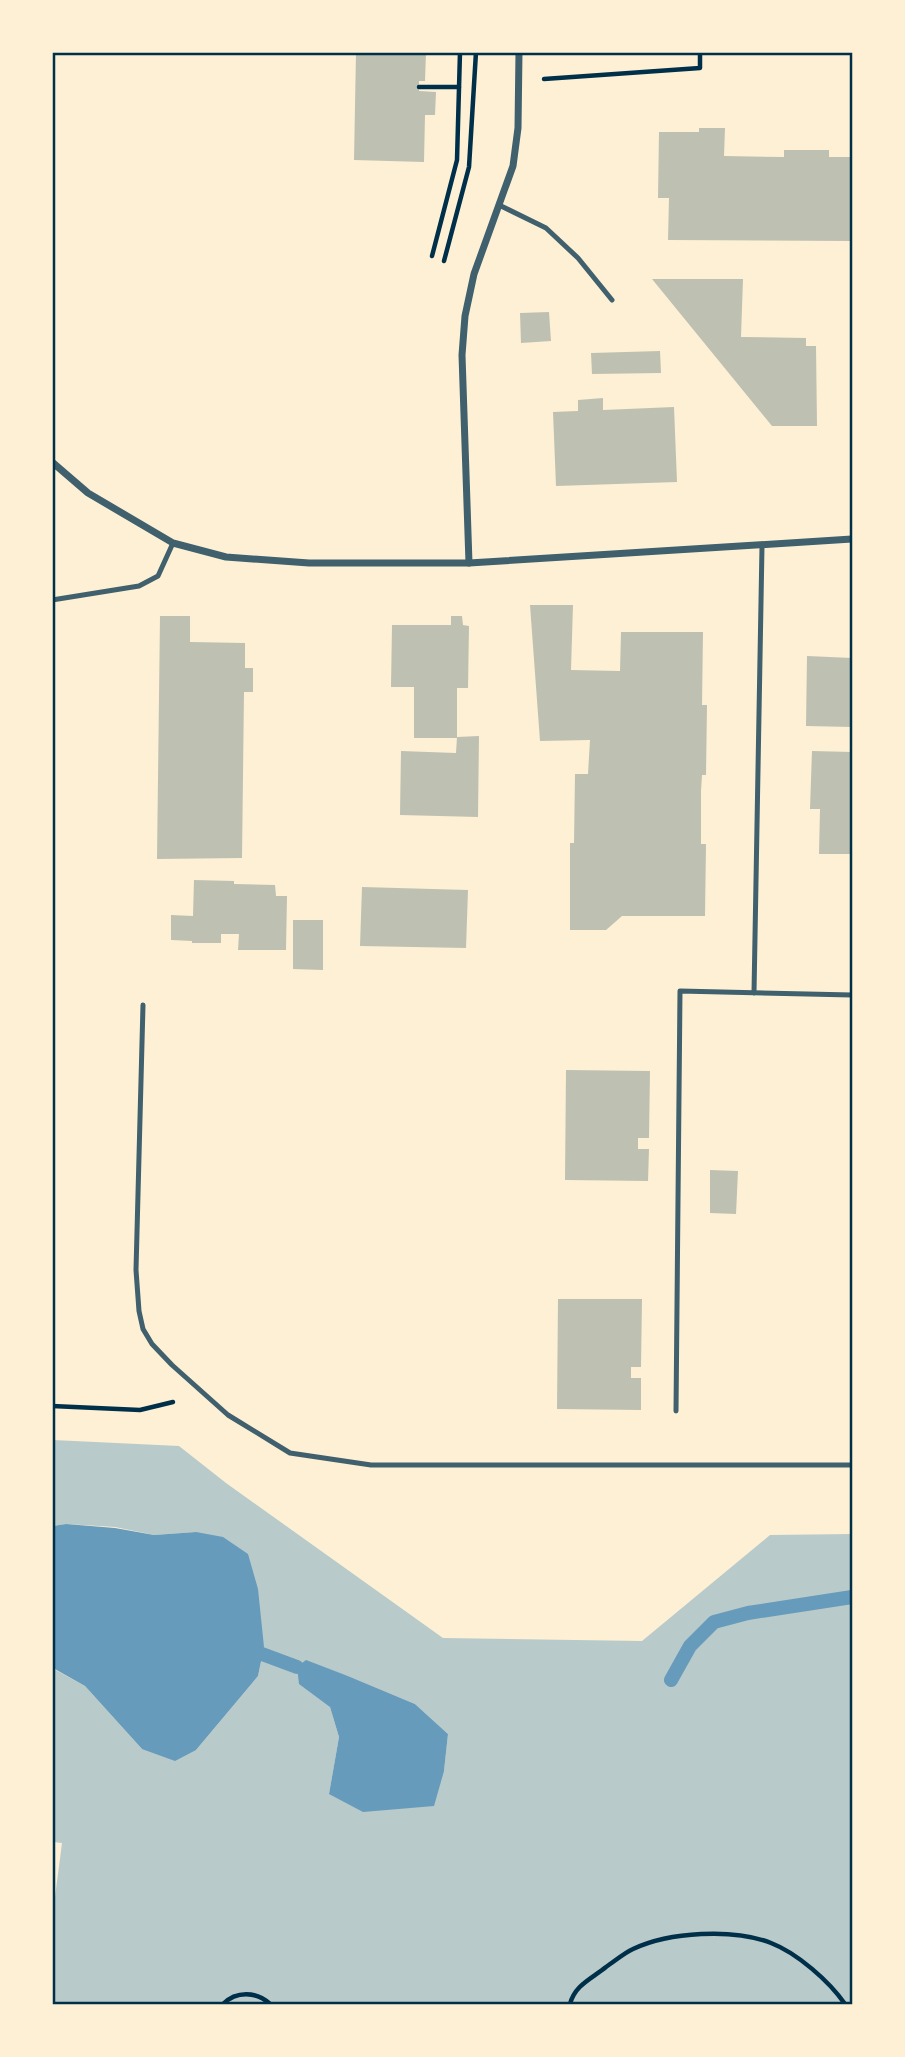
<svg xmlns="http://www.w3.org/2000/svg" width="905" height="2057" viewBox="0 0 905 2057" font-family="Jost,sans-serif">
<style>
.green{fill:#b9caca;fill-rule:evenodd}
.water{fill:#669bbc}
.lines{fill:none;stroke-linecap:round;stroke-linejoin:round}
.stream{stroke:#669bbc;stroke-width:14}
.building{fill:#bec0b2}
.path{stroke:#003049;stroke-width:4.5}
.service{stroke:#3f606c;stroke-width:5}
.minor{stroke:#3f606c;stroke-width:7}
.neatline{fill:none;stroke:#003049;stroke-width:2.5}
</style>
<rect width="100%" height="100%" fill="#fdf0d5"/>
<path class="green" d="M 53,1440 L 179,1446 L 226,1483 L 443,1638 L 642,1641 L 770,1535 L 852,1534 L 852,2004 L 53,2004 L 52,1920 L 62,1843 L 53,1842 L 52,1668 L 85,1686 L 142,1749 L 196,1750 L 258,1676 L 264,1647 L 196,1532 L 154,1535 L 115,1527 L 66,1524 L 53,1526 ZM 306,1661 L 348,1676 L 415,1704 L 448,1734 L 444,1771 L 329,1794 L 339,1737 L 330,1707 Z"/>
<g class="water">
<path d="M 66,1524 L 115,1528 L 154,1535 L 196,1532 L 223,1537 L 248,1554 L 258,1589 L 264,1647 L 258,1676 L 196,1750 L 175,1761 L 142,1749 L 85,1686 L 53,1668 L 53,1526 Z"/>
<path d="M 306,1660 L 348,1676 L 415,1704 L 448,1734 L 444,1771 L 434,1806 L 363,1812 L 329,1794 L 339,1737 L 330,1707 L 299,1684 L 297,1667 Z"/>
</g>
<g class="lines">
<g class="stream">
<path d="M 262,1654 L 297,1667"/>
<path d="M 671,1680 L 690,1646 L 714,1622 L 748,1613 L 852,1597"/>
</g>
</g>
<g class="building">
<path d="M 356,52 L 426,52 L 425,81 L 419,81 L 419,91 L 436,92 L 435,115 L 425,115 L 424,162 L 354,160 Z"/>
<path d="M 699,128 L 725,128 L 724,156 L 784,157 L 784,150 L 829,150 L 829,157 L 852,157 L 852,241 L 668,240 L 669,198 L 658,198 L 659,132 L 699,132 Z"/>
<path d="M 652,279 L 743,279 L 741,337 L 806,338 L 806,346 L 816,346 L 817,426 L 772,426 Z"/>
<path d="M 549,312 L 551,341 L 521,343 L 520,313 Z"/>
<path d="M 660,351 L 661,373 L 592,374 L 591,353 Z"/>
<path d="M 603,398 L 603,410 L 674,407 L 677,482 L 556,486 L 553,412 L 578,411 L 578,400 Z"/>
<path d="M 530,605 L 573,605 L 571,670 L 620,671 L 621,632 L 703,632 L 702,705 L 707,705 L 706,775 L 702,775 L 701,791 L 701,844 L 706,844 L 705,916 L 622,916 L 606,930 L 570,930 L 570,843 L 574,843 L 575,774 L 588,774 L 590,740 L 540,741 Z"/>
<path d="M 160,616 L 190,616 L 190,642 L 245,643 L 245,668 L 253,668 L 253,692 L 244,692 L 242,858 L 157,859 Z"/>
<path d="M 451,616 L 462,616 L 463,625 L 469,626 L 468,688 L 457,688 L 457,738 L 414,738 L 414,687 L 391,687 L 392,625 L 451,625 Z"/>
<path d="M 807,656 L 852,658 L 852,727 L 806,726 Z"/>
<path d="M 479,736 L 478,817 L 400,815 L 401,751 L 456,753 L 457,737 Z"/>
<path d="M 812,751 L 852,752 L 852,854 L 819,854 L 820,809 L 810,809 Z"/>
<path d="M 194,880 L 234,881 L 234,884 L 275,885 L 276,896 L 287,896 L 286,950 L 238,950 L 239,934 L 221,934 L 221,943 L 192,943 L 192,941 L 171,940 L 171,915 L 193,916 Z"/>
<path d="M 362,887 L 468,890 L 466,948 L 360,946 Z"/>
<path d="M 293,920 L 323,920 L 323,970 L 293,969 Z"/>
<path d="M 566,1070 L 650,1071 L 649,1138 L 638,1138 L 638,1149 L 649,1149 L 648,1181 L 565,1180 Z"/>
<path d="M 710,1170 L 738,1171 L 736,1214 L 710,1213 Z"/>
<path d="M 558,1299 L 642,1299 L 641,1367 L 631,1367 L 631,1378 L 641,1378 L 641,1410 L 557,1409 Z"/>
</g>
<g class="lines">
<g class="path">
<path d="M 544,79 L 700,68 L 700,52"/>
<path d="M 419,87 L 459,87"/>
<path d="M 432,256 L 457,160 L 460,52"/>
<path d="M 444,261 L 469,167 L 476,52"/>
<path d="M 52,1406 L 140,1410 L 173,1402"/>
<path d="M 223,2004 C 236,1991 256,1991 270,2004"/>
<path d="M 570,2004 C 575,1985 591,1979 606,1967 C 615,1961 624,1953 633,1949 C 669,1932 733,1928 771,1943 C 797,1953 829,1981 845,2004"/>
</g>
<g class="service">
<path d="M 499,205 L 546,228 L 578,258 L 612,300"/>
<path d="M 52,600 L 139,586 L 158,576 L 173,543"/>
<path d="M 754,993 L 762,546"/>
<path d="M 143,1005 L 136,1270 L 139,1311 L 143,1329 L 152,1344 L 172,1365 L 228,1415 L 290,1453 L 371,1465 L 852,1465"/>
<path d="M 676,1411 L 680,991 L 852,995"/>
</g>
<g class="minor">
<path d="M 52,462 L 88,493 L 173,543 L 226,557 L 309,563 L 469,563 L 852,539"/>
<path d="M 469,563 L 462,355 L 465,316 L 474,274 L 513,166 L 518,128 L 519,52"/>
</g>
</g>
<rect width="905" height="2057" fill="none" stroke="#fdf0d5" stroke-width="108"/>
<rect x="54" y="54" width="797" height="1949" class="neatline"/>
</svg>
